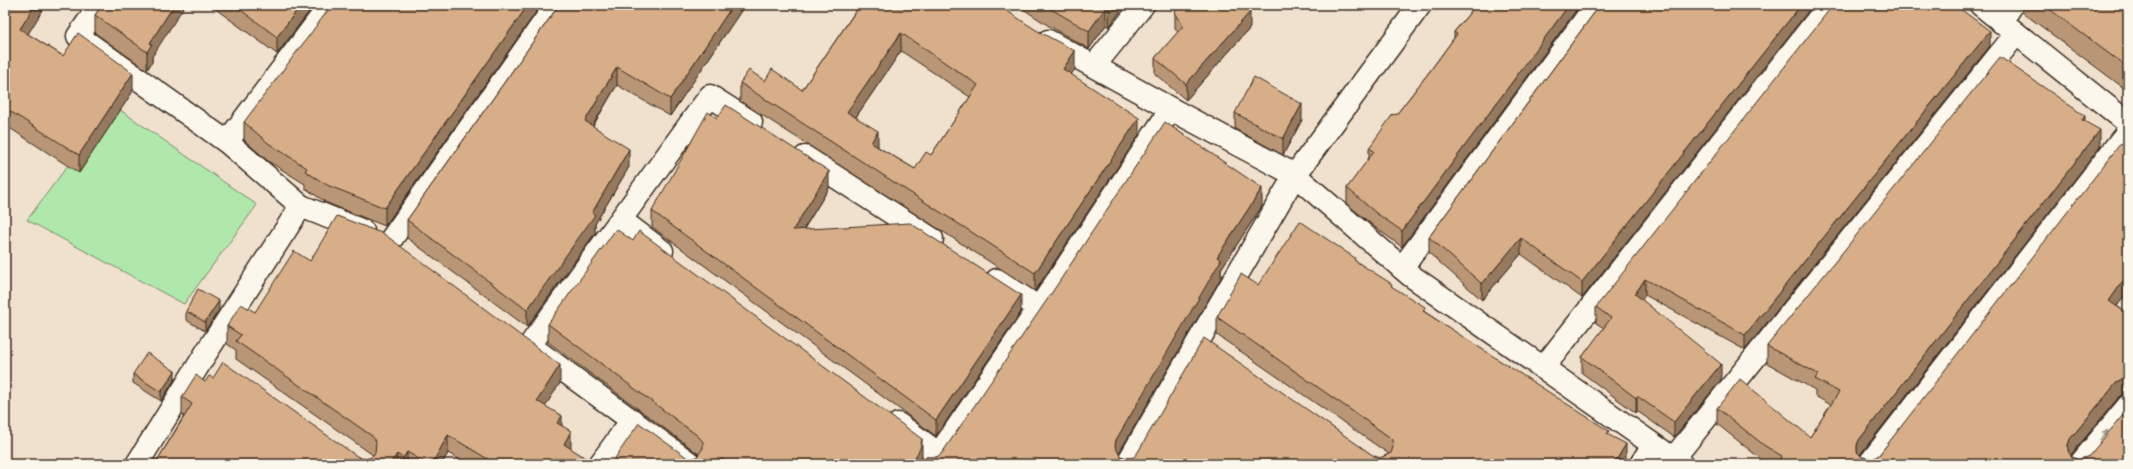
<svg xmlns="http://www.w3.org/2000/svg" width="2133" height="469" viewBox="0 0 2133 469" font-family="Itim,sans-serif">
<style>
.green{fill:#b0e8ac;stroke:#768965}
.lines{fill:none;stroke-linecap:round;stroke-linejoin:round}
.minor-casing{stroke:#3b2a1e;stroke-width:25}
.minor{stroke:#fbf7ec;stroke-width:22}
.wall{fill:#b99675;stroke:#3b2a1e;fill-rule:evenodd}
.shaded-wall{fill:#967a5f;stroke:#3b2a1e}
.building{fill:#d7ae88;stroke:#3b2a1e;fill-rule:evenodd}
.oneway{stroke:#9b9085}
</style>
<rect width="100%" height="100%" fill="#f0e1ce"/>
<filter id="ink" filterUnits="userSpaceOnUse"><feTurbulence type="fractalNoise" baseFrequency=".025" numOctaves="2"/><feDisplacementMap in="SourceGraphic" scale="8" xChannelSelector="R" yChannelSelector="G"/><feConvolveMatrix kernelMatrix="1 2 1 2 8 2 1 2 1" color-interpolation-filters="sRGB"/></filter>
<g filter="url(#ink)">
<path class="green" d="M 113,105 L 257,205 L 184,304 L 27,220 Z"/>
<g class="lines">
<g class="minor-casing">
<g id="minor">
<path d="M 100,5 L 78,36 L 227,142 L 301,206 L 363,231"/>
<path d="M 1981,5 L 2128,123"/>
<path d="M 2001,22 L 2012,5"/>
<path d="M 1048,41 L 1171,109 L 1295,175 L 1410,275 L 1681,464"/>
<path d="M 1094,66 L 1143,5"/>
<path d="M 227,142 L 330,5"/>
<path d="M 805,157 L 932,239"/>
<path d="M 621,220 L 662,251"/>
<path d="M 390,241 L 556,5"/>
<path d="M 1402,268 L 1596,5"/>
<path d="M 997,280 L 1039,308"/>
<path d="M 530,345 L 710,96 L 751,122"/>
<path d="M 536,350 L 691,464"/>
<path d="M 1543,368 L 1829,5"/>
<path d="M 898,424 L 939,454"/>
<path d="M 1673,459 L 2016,34"/>
<path d="M 137,464 L 206,353 L 301,206"/>
<path d="M 600,464 L 632,420"/>
<path d="M 932,464 L 1039,308 L 1171,109"/>
<path d="M 1127,464 L 1295,175 L 1420,5"/>
<path d="M 1641,464 L 1653,445"/>
<path d="M 1869,464 L 2128,131"/>
<path d="M 2080,464 L 2128,406"/>
</g>
</g>
<use href="#minor" class="minor"/>
</g>
<g class="wall">
<path d="M 5,5 L 28,34 L 63,56 L 133,91 L 79,173 L 5,125 Z"/>
<path d="M 73,5 L 85,5 L 81,10 Z"/>
<path d="M 102,5 L 152,57 L 152,62 L 147,70 L 95,33 L 95,15 Z"/>
<path d="M 210,5 L 314,5 L 277,54 Z"/>
<path d="M 541,5 L 385,226 L 327,203 L 305,188 L 305,184 L 268,161 L 244,140 L 244,122 Z"/>
<path d="M 559,5 L 745,5 L 670,116 L 617,85 L 593,126 L 629,167 L 595,224 L 595,233 L 527,327 L 407,238 L 407,220 Z"/>
<path d="M 850,5 L 998,5 L 1075,69 L 1071,74 L 1139,135 L 1035,291 L 740,101 L 740,83 L 765,81 L 802,90 L 857,9 ZM 901,51 L 970,97 L 931,155 L 915,169 L 878,147 L 856,117 Z"/>
<path d="M 1017,5 L 1125,5 L 1109,27 L 1106,25 L 1089,49 L 1049,26 Z"/>
<path d="M 1476,5 L 1580,5 L 1402,247 L 1376,228 L 1347,204 L 1347,188 L 1369,159 L 1369,148 L 1396,115 L 1430,71 L 1454,38 L 1454,32 Z"/>
<path d="M 1600,5 L 1582,298 L 1521,254 L 1482,300 L 1429,253 L 1429,237 Z"/>
<path d="M 2022,5 L 2128,5 L 2128,91 L 2022,12 Z"/>
<path d="M 1175,12 L 1250,28 L 1186,100 L 1155,74 L 1155,58 L 1178,32 L 1175,28 Z"/>
<path d="M 1990,46 L 1745,350 L 1645,295 L 1642,300 L 1721,380 L 1674,437 L 1637,411 L 1636,413 L 1582,373 L 1582,357 L 1604,328 L 1596,323 L 1596,307 Z"/>
<path d="M 1235,113 L 1302,120 L 1283,155 L 1235,129 Z"/>
<path d="M 2085,122 L 2100,147 L 1860,455 L 1862,457 L 1873,459 L 1879,455 L 2128,148 L 2128,291 L 2117,306 L 2128,314 L 2128,395 L 2124,394 L 2118,398 L 2071,455 L 2072,457 L 2078,460 L 2128,464 L 1767,464 L 1717,424 L 1717,408 L 1810,437 L 1831,405 L 1815,396 L 1815,390 L 1767,363 L 1767,346 Z"/>
<path d="M 829,188 L 804,229 L 1021,312 L 936,436 L 652,227 L 652,211 Z"/>
<path d="M 1262,206 L 1221,269 L 1221,278 L 1119,453 L 1120,456 L 1127,458 L 1374,456 L 1380,458 L 1389,454 L 1217,335 L 1217,317 L 1258,285 L 1355,261 L 1392,287 L 1425,312 L 1609,435 L 1626,462 L 1625,464 L 926,464 L 926,457 L 937,457 Z"/>
<path d="M 310,261 L 560,383 L 545,406 L 562,426 L 571,449 L 595,464 L 467,464 L 448,453 L 442,464 L 155,464 L 184,416 L 182,415 L 182,397 L 205,382 L 358,457 L 364,459 L 370,458 L 373,455 L 236,359 L 236,350 L 227,344 L 227,326 L 255,312 Z"/>
<path d="M 219,310 L 205,331 L 186,320 L 186,311 Z"/>
<path d="M 548,324 L 922,457 L 921,464 L 611,464 L 689,459 L 696,458 L 699,454 L 548,342 Z"/>
<path d="M 133,374 L 175,379 L 161,401 L 133,383 Z"/>
</g>
<g class="shaded-wall">
<path d="M 35,5 L 46,5 L 20,47 L 20,29 Z"/>
<path d="M 81,5 L 85,5 L 81,10 Z"/>
<path d="M 174,5 L 185,5 L 152,57 L 152,62 L 147,70 L 147,52 L 150,43 Z"/>
<path d="M 301,5 L 314,5 L 277,54 L 277,37 Z"/>
<path d="M 528,5 L 541,5 L 385,226 L 385,208 Z"/>
<path d="M 733,5 L 745,5 L 670,116 L 670,99 Z"/>
<path d="M 1113,5 L 1125,5 L 1109,27 L 1109,9 Z"/>
<path d="M 1569,5 L 1580,5 L 1402,247 L 1402,231 Z"/>
<path d="M 1801,5 L 1813,5 L 1582,298 L 1582,282 Z"/>
<path d="M 1106,7 L 1106,25 L 1089,49 L 1089,31 Z"/>
<path d="M 1250,12 L 1250,28 L 1186,100 L 1186,84 Z"/>
<path d="M 1990,31 L 1990,46 L 1745,350 L 1745,335 Z"/>
<path d="M 901,33 L 901,51 L 847,130 L 847,112 Z"/>
<path d="M 1075,51 L 1075,69 L 1063,86 L 1063,69 Z"/>
<path d="M 617,67 L 617,85 L 585,138 L 585,121 Z"/>
<path d="M 133,73 L 133,91 L 79,173 L 79,155 Z"/>
<path d="M 1302,104 L 1302,120 L 1283,155 L 1283,139 Z"/>
<path d="M 2085,116 L 2085,132 L 2082,120 Z"/>
<path d="M 1139,118 L 1139,135 L 1035,291 L 1035,273 Z"/>
<path d="M 2100,130 L 2100,147 L 1859,456 L 1857,462 L 1857,445 L 1859,440 Z"/>
<path d="M 878,131 L 878,149 L 871,143 Z"/>
<path d="M 629,149 L 629,167 L 595,224 L 595,233 L 527,327 L 527,310 L 592,213 Z"/>
<path d="M 829,171 L 829,188 L 793,246 L 793,230 Z"/>
<path d="M 1262,188 L 1262,206 L 1221,269 L 1221,278 L 1116,458 L 1115,446 L 1116,440 L 1217,257 Z"/>
<path d="M 1521,238 L 1521,254 L 1482,300 L 1482,284 Z"/>
<path d="M 2128,274 L 2128,291 L 2109,317 L 2109,301 Z"/>
<path d="M 1645,279 L 1645,295 L 1635,310 L 1635,294 Z"/>
<path d="M 1021,295 L 1021,312 L 936,436 L 936,420 Z"/>
<path d="M 219,301 L 219,310 L 205,331 L 205,322 Z"/>
<path d="M 1721,364 L 1721,380 L 1674,437 L 1674,422 Z"/>
<path d="M 560,365 L 560,383 L 537,419 L 537,401 Z"/>
<path d="M 175,371 L 175,379 L 161,401 L 161,392 Z"/>
<path d="M 2124,378 L 2124,394 L 2118,398 L 2070,456 L 2068,462 L 2068,445 L 2070,439 L 2118,381 Z"/>
<path d="M 1637,396 L 1637,411 L 1636,413 L 1636,398 Z"/>
<path d="M 562,416 L 562,434 L 557,423 Z"/>
<path d="M 571,431 L 571,449 L 564,444 Z"/>
<path d="M 448,435 L 448,453 L 442,464 L 432,464 Z"/>
<path d="M 922,439 L 922,457 L 921,464 L 911,464 Z"/>
<path d="M 1626,444 L 1626,462 L 1625,464 L 1614,464 Z"/>
<path d="M 407,452 L 407,464 L 403,464 L 403,458 Z"/>
<path d="M 397,454 L 397,464 L 390,464 Z"/>
<path d="M 722,459 L 722,464 L 718,464 Z"/>
</g>
<g class="building">
<path d="M 5,5 L 35,5 L 20,29 L 63,56 L 78,33 L 133,73 L 79,155 L 5,108 Z"/>
<path d="M 102,5 L 174,5 L 150,43 L 152,44 L 147,52 L 95,15 Z"/>
<path d="M 234,5 L 301,5 L 277,37 Z"/>
<path d="M 332,5 L 528,5 L 385,208 L 327,185 L 305,171 L 307,168 L 268,143 L 244,122 Z"/>
<path d="M 559,5 L 733,5 L 670,99 L 617,67 L 585,121 L 629,149 L 592,213 L 595,215 L 527,310 L 407,220 Z"/>
<path d="M 860,5 L 998,5 L 1036,30 L 1075,51 L 1063,69 L 1139,118 L 1035,273 L 740,83 L 749,70 L 765,81 L 772,69 L 802,90 ZM 901,33 L 978,85 L 931,155 L 926,152 L 915,169 L 871,143 L 878,131 L 847,112 Z"/>
<path d="M 1044,5 L 1113,5 L 1109,9 L 1106,7 L 1089,31 Z"/>
<path d="M 1181,5 L 1242,5 L 1250,12 L 1186,84 L 1155,58 L 1183,26 L 1175,12 Z"/>
<path d="M 1476,5 L 1569,5 L 1402,231 L 1376,213 L 1347,188 L 1374,151 L 1369,148 L 1393,114 L 1396,115 L 1430,71 L 1457,34 L 1454,32 Z"/>
<path d="M 1600,5 L 1801,5 L 1582,282 L 1521,238 L 1482,284 L 1429,237 Z"/>
<path d="M 1833,5 L 1955,5 L 1990,31 L 1745,335 L 1645,279 L 1635,294 L 1721,364 L 1674,422 L 1637,396 L 1636,398 L 1582,357 L 1611,318 L 1596,307 Z"/>
<path d="M 2044,5 L 2128,5 L 2128,68 Z"/>
<path d="M 2000,57 L 2085,116 L 2082,120 L 2100,130 L 1859,440 L 1857,445 L 1857,452 L 1862,457 L 1873,459 L 1879,455 L 2121,143 L 2128,148 L 2128,274 L 2109,301 L 2128,314 L 2128,378 L 2124,378 L 2118,381 L 2070,439 L 2068,445 L 2068,451 L 2072,457 L 2078,460 L 2089,456 L 2128,409 L 2128,464 L 1776,464 L 1782,456 L 1765,446 L 1717,408 L 1740,379 L 1810,437 L 1839,392 L 1815,379 L 1818,374 L 1767,346 Z"/>
<path d="M 1254,77 L 1302,104 L 1283,139 L 1235,113 Z"/>
<path d="M 726,105 L 829,171 L 793,230 L 910,223 L 1021,295 L 936,420 L 652,211 L 708,112 L 717,118 Z"/>
<path d="M 1165,122 L 1262,188 L 1217,257 L 1221,260 L 1116,440 L 1115,446 L 1120,456 L 1127,458 L 1134,457 L 1138,452 L 1204,338 L 1374,456 L 1380,458 L 1391,453 L 1393,447 L 1392,440 L 1388,436 L 1217,317 L 1241,274 L 1258,285 L 1300,221 L 1355,258 L 1354,260 L 1392,284 L 1391,286 L 1425,307 L 1423,311 L 1609,431 L 1607,434 L 1626,444 L 1614,464 L 926,464 L 926,457 L 937,457 L 942,453 L 1049,297 Z"/>
<path d="M 337,216 L 384,234 L 560,365 L 537,401 L 562,416 L 557,423 L 571,431 L 564,444 L 595,464 L 496,464 L 448,435 L 432,464 L 428,464 L 407,452 L 403,458 L 397,454 L 390,464 L 155,464 L 192,404 L 182,397 L 196,375 L 205,382 L 209,376 L 213,378 L 223,362 L 358,457 L 364,459 L 370,458 L 375,453 L 376,441 L 372,436 L 236,341 L 241,335 L 227,326 L 241,304 L 255,312 L 294,251 L 310,261 Z"/>
<path d="M 616,229 L 633,241 L 639,231 L 922,439 L 920,449 L 911,464 L 729,464 L 722,459 L 718,464 L 611,464 L 639,423 L 689,459 L 696,458 L 703,448 L 703,442 L 698,436 L 548,324 Z"/>
<path d="M 198,289 L 219,301 L 205,322 L 186,311 Z"/>
<path d="M 147,353 L 175,371 L 161,392 L 133,374 Z"/>
</g>
<defs><path id="oneway-shaft" d="M-6 0H5M1.5-3L5.5 0L1.5 3" fill="none" stroke-width="1.6" stroke-linecap="round" stroke-linejoin="round"/></defs>
<use class="oneway" href="#oneway-shaft" transform="translate(2104 435) rotate(-51)"/>
</g>
<rect width="2133" height="469" fill="none" stroke="#fbf7ec" stroke-width="20"/>
<rect x="10" y="10" width="2113" height="449" fill="none" stroke="#3b2a1e" stroke-width="1.5" filter="url(#ink)"/>
</svg>
